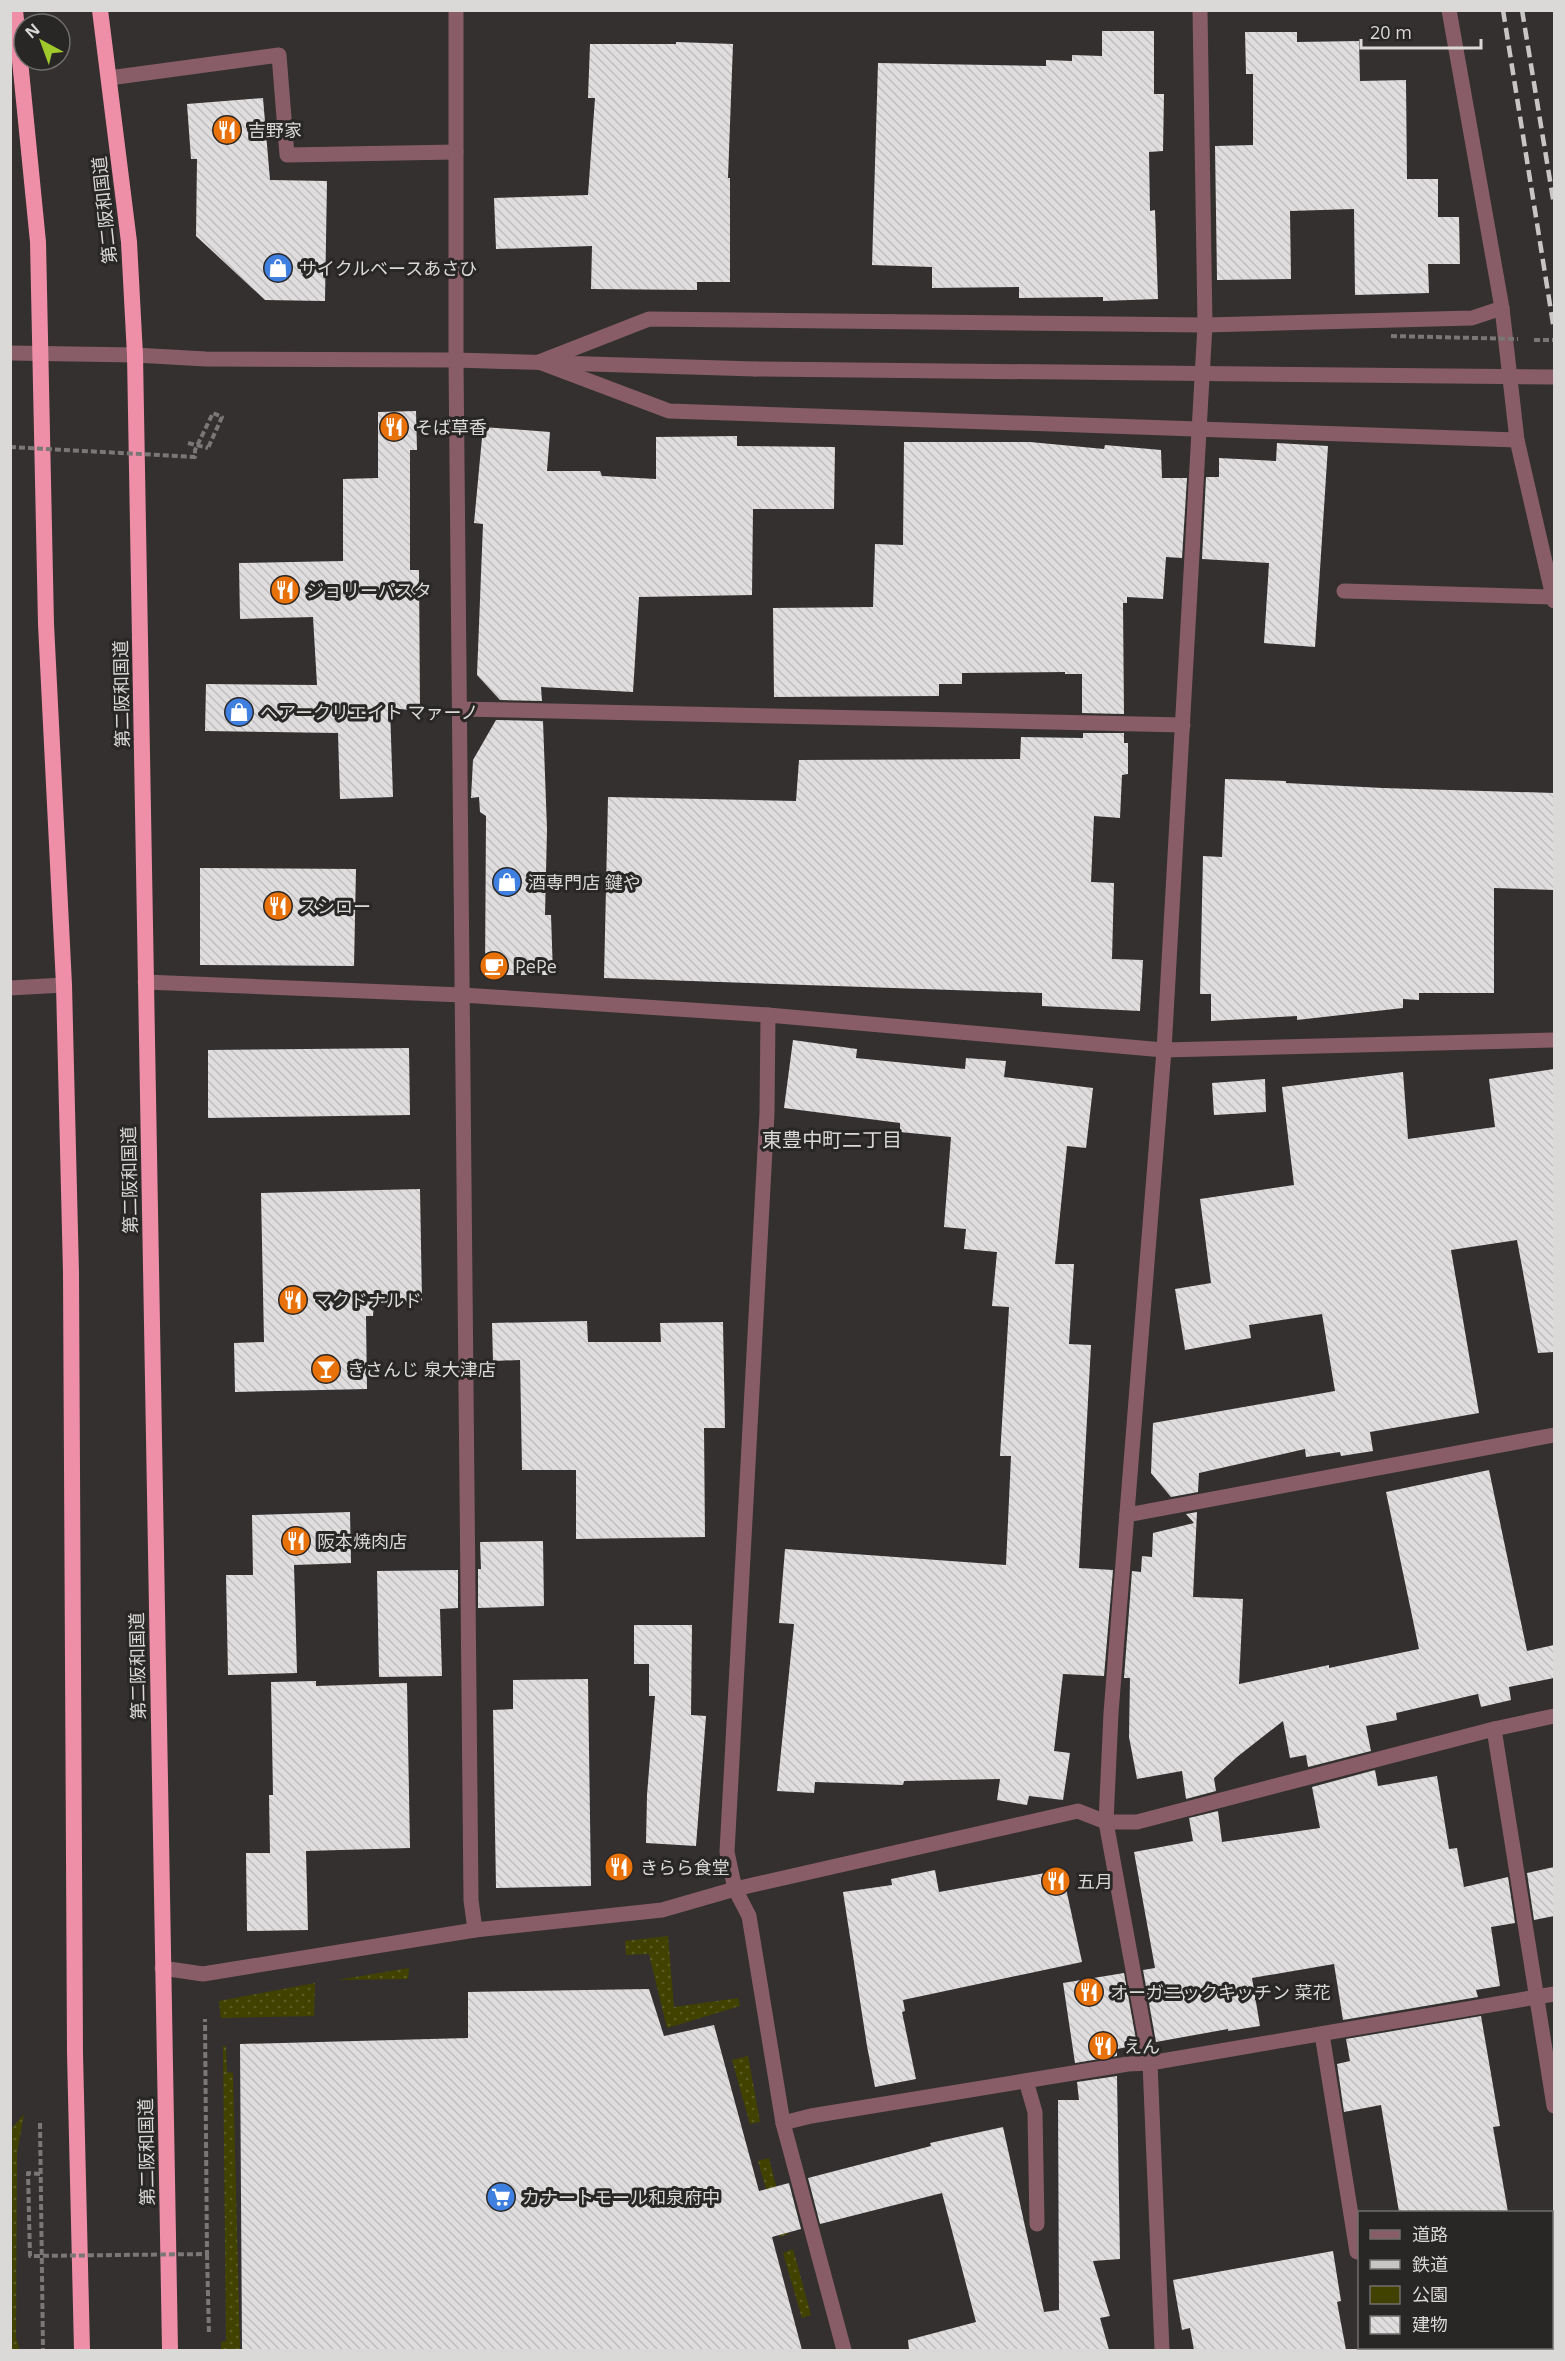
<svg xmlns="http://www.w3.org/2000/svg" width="1565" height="2361" viewBox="0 0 1565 2361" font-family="'Open Sans','Noto Sans JP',sans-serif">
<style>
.green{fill:url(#green-dots)}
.building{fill:url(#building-back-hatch)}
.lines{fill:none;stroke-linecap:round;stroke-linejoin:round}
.path{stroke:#7a7776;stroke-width:4;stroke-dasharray:6 3;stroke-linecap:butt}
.service{stroke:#885d67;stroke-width:15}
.minor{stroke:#885d67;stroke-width:15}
.tertiary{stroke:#885d67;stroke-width:15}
.trunk{stroke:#ee8ea7;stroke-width:16}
.rail{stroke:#c8c6c5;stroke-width:4.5;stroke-dasharray:12 6;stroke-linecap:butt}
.path-bridge{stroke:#7a7776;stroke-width:4;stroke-dasharray:6 3;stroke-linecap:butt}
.tertiary-bridge{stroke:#885d67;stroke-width:15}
.labels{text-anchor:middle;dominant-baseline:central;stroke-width:6;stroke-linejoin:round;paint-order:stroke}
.poi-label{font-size:18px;fill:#dbd9d8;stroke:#292626;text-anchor:start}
.street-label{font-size:18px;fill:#dbd9d8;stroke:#292626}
.neighbourhood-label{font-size:20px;fill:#dbd9d8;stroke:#292626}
</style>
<defs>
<pattern id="green-dots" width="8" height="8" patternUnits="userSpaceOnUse" patternTransform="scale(1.5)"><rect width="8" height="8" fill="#414200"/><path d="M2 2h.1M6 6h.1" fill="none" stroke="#5c5d24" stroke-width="1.8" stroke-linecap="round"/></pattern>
<pattern id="building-back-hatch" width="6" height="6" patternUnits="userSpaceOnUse" patternTransform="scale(1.5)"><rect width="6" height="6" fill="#e0dddf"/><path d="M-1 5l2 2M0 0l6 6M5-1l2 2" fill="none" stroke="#c0bebf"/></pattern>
</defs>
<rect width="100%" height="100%" fill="#33302f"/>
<g class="green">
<path d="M 668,1936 L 674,2007 L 738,1998 L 740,2006 L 667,2028 L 649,1954 L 626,1955 L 625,1941 Z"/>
<path d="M 409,1968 L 408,1979 L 337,1980 Z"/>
<path d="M 315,1983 L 314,2016 L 221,2018 L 219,2001 Z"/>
<path d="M 223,2046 L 226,2046 L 227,2072 L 233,2073 L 240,2350 L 221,2350 L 221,2342 L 226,2341 Z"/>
<path d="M 748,2056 L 760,2122 L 750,2124 L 732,2060 Z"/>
<path d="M 24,2114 L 17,2153 L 16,2338 L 20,2350 L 11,2350 L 11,2129 Z"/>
<path d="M 769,2158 L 788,2234 L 780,2237 L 758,2161 Z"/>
<path d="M 793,2249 L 811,2315 L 802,2318 L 783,2253 Z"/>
</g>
<g class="building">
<path d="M 1102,31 L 1154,31 L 1154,94 L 1164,94 L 1163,151 L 1149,152 L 1150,211 L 1155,210 L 1158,299 L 1103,301 L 1103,297 L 1019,298 L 1019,287 L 932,288 L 932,267 L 872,265 L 878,63 L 1046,66 L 1046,60 L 1072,61 L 1072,55 L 1102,56 Z"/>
<path d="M 1245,32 L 1297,32 L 1297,42 L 1359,41 L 1360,81 L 1406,80 L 1407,179 L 1438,179 L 1438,217 L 1459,217 L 1460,264 L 1428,264 L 1429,293 L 1355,295 L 1354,209 L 1290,211 L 1291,279 L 1217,280 L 1215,146 L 1253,145 L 1253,74 L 1246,74 Z"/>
<path d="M 676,42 L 733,44 L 728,178 L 730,178 L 730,282 L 697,282 L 697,290 L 591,289 L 592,246 L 496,249 L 494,198 L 588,195 L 595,98 L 588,98 L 590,44 L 676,44 Z"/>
<path d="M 263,98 L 270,180 L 327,181 L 325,301 L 265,300 L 196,236 L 197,159 L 191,159 L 187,104 Z"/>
<path d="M 416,411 L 417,450 L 410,450 L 410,570 L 419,570 L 420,711 L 390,708 L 393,797 L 340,799 L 338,733 L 205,731 L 206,684 L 317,685 L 313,617 L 240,619 L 239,563 L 343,561 L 343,479 L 378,478 L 378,412 Z"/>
<path d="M 483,427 L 550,432 L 547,471 L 600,471 L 602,476 L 656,479 L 656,437 L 737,436 L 737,446 L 835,447 L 834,509 L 753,509 L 752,595 L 639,597 L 633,692 L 541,687 L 542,701 L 500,700 L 477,675 L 483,524 L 474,523 Z"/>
<path d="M 904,442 L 1030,442 L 1104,449 L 1105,445 L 1161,450 L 1162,478 L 1187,478 L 1182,558 L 1166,557 L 1163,599 L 1127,597 L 1127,603 L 1123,603 L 1124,714 L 1082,713 L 1082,674 L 1065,674 L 1065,672 L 962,673 L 962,684 L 939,684 L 939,696 L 774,697 L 773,608 L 873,607 L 875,544 L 903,545 Z"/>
<path d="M 1277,443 L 1328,446 L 1315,647 L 1264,643 L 1269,563 L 1202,559 L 1206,477 L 1219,477 L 1219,458 L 1276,461 Z"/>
<path d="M 496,720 L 543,721 L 547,829 L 545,915 L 551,915 L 553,975 L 485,975 L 486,816 L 480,812 L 479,797 L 471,798 L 473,760 Z"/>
<path d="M 1083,733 L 1124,733 L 1124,743 L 1128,743 L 1128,774 L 1122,775 L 1120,818 L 1094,816 L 1091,882 L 1114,883 L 1112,959 L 1143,960 L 1140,1011 L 1042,1006 L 1042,993 L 604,978 L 608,797 L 796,801 L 799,760 L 1020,759 L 1021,737 L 1083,738 Z"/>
<path d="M 1225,779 L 1286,781 L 1286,783 L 1383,788 L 1554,793 L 1554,890 L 1494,888 L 1494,993 L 1419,993 L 1419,1000 L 1403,999 L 1403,1008 L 1297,1020 L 1297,1016 L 1211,1021 L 1211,994 L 1200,994 L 1203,856 L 1222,857 Z"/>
<path d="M 200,868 L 356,869 L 354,966 L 200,965 Z"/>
<path d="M 793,1040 L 857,1049 L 856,1058 L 965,1069 L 966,1058 L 1006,1061 L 1004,1077 L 1093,1088 L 1086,1148 L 1067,1146 L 1055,1264 L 1074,1264 L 1069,1344 L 1091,1345 L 1079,1568 L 1113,1570 L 1104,1676 L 1063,1674 L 1054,1751 L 1070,1753 L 1063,1800 L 1029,1796 L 1027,1805 L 997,1800 L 1000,1779 L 904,1781 L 903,1785 L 815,1782 L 814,1793 L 777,1791 L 794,1624 L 779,1623 L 785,1549 L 1006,1565 L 1011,1456 L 1000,1456 L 1009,1307 L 992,1306 L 997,1252 L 964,1249 L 966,1229 L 944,1227 L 951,1137 L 900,1132 L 900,1123 L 784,1108 Z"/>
<path d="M 409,1048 L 410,1115 L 208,1118 L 208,1050 Z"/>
<path d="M 1554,1069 L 1554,1352 L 1538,1353 L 1517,1240 L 1451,1250 L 1479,1413 L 1370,1432 L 1373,1451 L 1341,1456 L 1340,1452 L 1306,1457 L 1305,1449 L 1199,1473 L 1198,1492 L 1171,1497 L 1151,1473 L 1153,1423 L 1335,1391 L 1322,1314 L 1249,1325 L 1251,1338 L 1185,1350 L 1175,1289 L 1211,1283 L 1200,1199 L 1294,1185 L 1282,1087 L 1403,1072 L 1408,1139 L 1495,1127 L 1489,1079 Z"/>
<path d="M 1265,1079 L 1266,1112 L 1214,1115 L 1212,1083 Z"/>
<path d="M 420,1189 L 422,1301 L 374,1303 L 373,1316 L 366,1316 L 367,1389 L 235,1392 L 234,1343 L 264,1342 L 261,1193 Z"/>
<path d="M 587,1321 L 588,1342 L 661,1342 L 660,1323 L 723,1322 L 725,1428 L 704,1428 L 705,1537 L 576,1539 L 576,1470 L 522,1470 L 520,1360 L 493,1361 L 492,1323 Z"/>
<path d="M 1489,1470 L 1527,1651 L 1554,1645 L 1554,1678 L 1509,1687 L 1511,1700 L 1481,1707 L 1478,1694 L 1396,1713 L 1397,1720 L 1366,1726 L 1371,1751 L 1308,1767 L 1306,1755 L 1290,1758 L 1283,1721 L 1237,1757 L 1214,1778 L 1216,1791 L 1186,1799 L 1182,1771 L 1137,1779 L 1129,1737 L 1130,1678 L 1124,1678 L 1132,1571 L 1141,1572 L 1142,1556 L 1152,1557 L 1153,1533 L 1194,1523 L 1186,1514 L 1197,1512 L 1193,1597 L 1243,1599 L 1239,1684 L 1329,1665 L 1329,1668 L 1419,1649 L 1386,1492 Z"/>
<path d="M 350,1512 L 351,1563 L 294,1565 L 297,1673 L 228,1675 L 226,1575 L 253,1575 L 252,1515 Z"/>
<path d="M 543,1541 L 544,1606 L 478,1608 L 478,1569 L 481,1569 L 480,1542 Z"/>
<path d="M 458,1570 L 458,1608 L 440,1609 L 442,1676 L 379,1677 L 377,1571 Z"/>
<path d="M 634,1625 L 692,1625 L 691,1715 L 706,1716 L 696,1846 L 646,1843 L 647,1795 L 655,1696 L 649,1696 L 649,1664 L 634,1664 Z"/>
<path d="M 588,1679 L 591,1886 L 496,1888 L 493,1710 L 513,1709 L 513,1680 Z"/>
<path d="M 316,1681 L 316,1686 L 407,1683 L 410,1848 L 306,1851 L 308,1930 L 247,1931 L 246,1853 L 270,1853 L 269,1795 L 273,1795 L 271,1682 Z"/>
<path d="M 1375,1770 L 1378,1786 L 1437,1776 L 1449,1849 L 1457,1848 L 1464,1887 L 1508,1877 L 1515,1923 L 1491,1927 L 1500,1986 L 1476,1990 L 1478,1997 L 1343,2020 L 1334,1964 L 1252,1978 L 1260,2026 L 1228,2031 L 1228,2029 L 1156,2042 L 1143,1970 L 1155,1968 L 1134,1852 L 1193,1841 L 1189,1818 L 1218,1811 L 1222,1842 L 1320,1828 L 1312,1787 Z"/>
<path d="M 1554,1867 L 1554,1916 L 1534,1920 L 1527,1873 Z"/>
<path d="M 935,1870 L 939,1892 L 1062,1870 L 1082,1962 L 903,2000 L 905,2011 L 902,2012 L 916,2079 L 875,2087 L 867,2046 L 843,1892 L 892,1885 L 891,1879 Z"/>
<path d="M 1124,1973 L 1137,2045 L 1117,2049 L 1117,2056 L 1075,2063 L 1063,1983 Z"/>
<path d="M 649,1989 L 664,2036 L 714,2025 L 759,2191 L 789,2183 L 801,2229 L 772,2237 L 802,2350 L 242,2350 L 240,2044 L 468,2038 L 468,1992 Z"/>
<path d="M 1481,2016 L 1500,2126 L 1493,2127 L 1508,2212 L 1399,2212 L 1381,2105 L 1344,2112 L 1337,2064 L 1350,2061 L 1346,2039 Z"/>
<path d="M 1117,2076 L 1120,2259 L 1093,2261 L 1110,2316 L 1100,2318 L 1109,2350 L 909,2350 L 908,2340 L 976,2322 L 942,2193 L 820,2224 L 808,2178 L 931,2146 L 930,2143 L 1003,2127 L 1044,2312 L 1059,2310 L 1058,2100 L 1079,2100 L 1077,2082 Z"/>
<path d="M 1333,2251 L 1341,2301 L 1337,2302 L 1346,2350 L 1194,2350 L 1190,2328 L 1182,2330 L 1173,2280 Z"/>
</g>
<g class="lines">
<g class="path">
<path d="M 1534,340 L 1554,340"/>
<path d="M 188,443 L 208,448"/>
<path d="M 40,2123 L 43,2350"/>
<path d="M 207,2254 L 209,2335"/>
<path d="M 1552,2339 L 1554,2338"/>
<path d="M 1466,2350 L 1487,2348"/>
</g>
<g class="service">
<path d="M 109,78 L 279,55 L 287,155 L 456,152"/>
<path d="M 1322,2034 L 1357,2252"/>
</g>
<g class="minor">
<path d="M 456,10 L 456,360 L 471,1900 L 475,1930"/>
<path d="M 1449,10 L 1502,308 L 1517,440 L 1554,601"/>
<path d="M 1344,591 L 1554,597"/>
<path d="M 460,709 L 1183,725"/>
<path d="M 145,982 L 462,995 L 768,1015 L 1164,1050 L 1554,1040"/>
<path d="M 10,988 L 64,985"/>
<path d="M 768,1015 L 767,1113 L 727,1852 L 735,1889 L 749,1916 L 783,2123 L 844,2350"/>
<path d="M 1127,1515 L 1554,1435"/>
<path d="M 1494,1729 L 1554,2106"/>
<path d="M 162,1968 L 203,1974 L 475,1930 L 662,1910 L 735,1889 L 1078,1811 L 1106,1822 L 1137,1822 L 1494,1729 L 1554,1716"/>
<path d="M 1026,2081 L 1035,2112 L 1037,2224"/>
<path d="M 783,2123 L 811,2116 L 1128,2064 L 1150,2063 L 1554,1994"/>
<path d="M 1162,2350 L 1150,2063 L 1106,1822 L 1111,1713 L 1164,1050 L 1205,325 L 1200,10"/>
</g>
<g class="tertiary">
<path d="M 10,353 L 135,355 L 206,359 L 456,360 L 755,369"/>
<path d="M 539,362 L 669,411 L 1517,440"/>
<path d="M 539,362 L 649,319 L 1205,325 L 1472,318 L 1502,308"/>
</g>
<g class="trunk">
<path d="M 15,10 L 38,242 L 46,624 L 64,985 L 71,1273 L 75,2053 L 82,2350"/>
<path d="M 100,10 L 129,242 L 135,355 L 170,2350"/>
</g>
<g class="rail">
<path d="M 1503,10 L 1554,330"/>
<path d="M 1522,10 L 1554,205"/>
</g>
<g class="path-bridge">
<path d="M 1391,336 L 1518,339"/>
<path d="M 10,447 L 195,457 L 195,450 L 213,413 L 222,417 L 208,448"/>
<path d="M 40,2174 L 28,2173 L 30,2256 L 207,2254 L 205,2019"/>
</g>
<path class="tertiary-bridge" d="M 755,369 L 1554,377"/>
</g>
<defs>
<g id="restaurant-disc" transform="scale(1.5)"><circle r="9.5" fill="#e8710a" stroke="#292626"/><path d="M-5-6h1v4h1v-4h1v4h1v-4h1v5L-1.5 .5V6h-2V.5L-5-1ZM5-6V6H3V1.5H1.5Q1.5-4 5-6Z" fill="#fff"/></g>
<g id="shop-disc" transform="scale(1.5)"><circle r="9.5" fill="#3f7fe0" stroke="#292626"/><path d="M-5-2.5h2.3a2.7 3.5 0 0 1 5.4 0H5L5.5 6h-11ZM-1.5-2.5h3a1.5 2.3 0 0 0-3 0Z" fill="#fff"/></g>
<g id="cafe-disc" transform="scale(1.5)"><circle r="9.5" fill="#e8710a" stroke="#292626"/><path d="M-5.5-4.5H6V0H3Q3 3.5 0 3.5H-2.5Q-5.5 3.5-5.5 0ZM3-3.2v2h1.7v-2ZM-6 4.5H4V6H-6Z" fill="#fff"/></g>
<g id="bar-disc" transform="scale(1.5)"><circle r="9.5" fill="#e8710a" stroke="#292626"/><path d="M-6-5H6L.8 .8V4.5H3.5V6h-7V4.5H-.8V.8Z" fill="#fff"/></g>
<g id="supermarket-disc" transform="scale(1.5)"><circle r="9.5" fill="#3f7fe0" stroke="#292626"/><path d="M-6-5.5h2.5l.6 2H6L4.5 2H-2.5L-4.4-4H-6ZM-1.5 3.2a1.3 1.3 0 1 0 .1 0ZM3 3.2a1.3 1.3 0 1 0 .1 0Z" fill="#fff"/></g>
</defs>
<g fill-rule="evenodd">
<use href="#restaurant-disc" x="227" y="130"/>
<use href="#shop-disc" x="278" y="268"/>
<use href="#restaurant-disc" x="394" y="427"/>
<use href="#restaurant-disc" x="285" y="590"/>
<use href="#shop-disc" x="239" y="712"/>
<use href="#shop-disc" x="507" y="882"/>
<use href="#restaurant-disc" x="278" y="906"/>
<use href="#cafe-disc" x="494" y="966"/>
<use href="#restaurant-disc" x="293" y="1300"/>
<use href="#bar-disc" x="326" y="1369"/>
<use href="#restaurant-disc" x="296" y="1541"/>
<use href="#restaurant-disc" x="619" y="1867"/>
<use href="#restaurant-disc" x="1056" y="1881"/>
<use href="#restaurant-disc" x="1089" y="1992"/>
<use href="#restaurant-disc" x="1103" y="2046"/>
<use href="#supermarket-disc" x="501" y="2197"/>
</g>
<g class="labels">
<g class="poi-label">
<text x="248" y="130">吉野家</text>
<text x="299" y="268">サイクルベースあさひ</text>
<text x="415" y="427">そば草香</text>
<text x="306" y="590">ジョリーパスタ</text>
<text x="260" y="712">ヘアークリエイト マァーノ</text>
<text x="528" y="882">酒専門店 鍵や</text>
<text x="299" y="906">スシロー</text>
<text x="515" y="966">PePe</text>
<text x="314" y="1300">マクドナルド</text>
<text x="347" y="1369">きさんじ 泉大津店</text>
<text x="317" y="1541">阪本焼肉店</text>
<text x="640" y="1867">きらら食堂</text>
<text x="1077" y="1881">五月</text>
<text x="1110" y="1992">オーガニックキッチン 菜花</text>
<text x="1124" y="2046">えん</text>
<text x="522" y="2197">カナートモール和泉府中</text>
</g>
<g class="street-label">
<text transform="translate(104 210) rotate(-96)">第二阪和国道</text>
<text transform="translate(121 694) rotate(-91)">第二阪和国道</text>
<text transform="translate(129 1180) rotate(-91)">第二阪和国道</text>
<text transform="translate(137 1666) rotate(-91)">第二阪和国道</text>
<text transform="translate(146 2152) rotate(-91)">第二阪和国道</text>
</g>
<g class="neighbourhood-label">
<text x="832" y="1139">東豊中町二丁目</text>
</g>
</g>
<rect width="1565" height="2361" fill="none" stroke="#dbd9d8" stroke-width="24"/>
<rect x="1358" y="2211" width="195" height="138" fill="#292626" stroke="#706e6d" stroke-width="1.5"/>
<rect x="1370" y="2230" width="30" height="9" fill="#885d67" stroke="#706e6d" stroke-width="1.5"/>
<text x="1412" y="2241" font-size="18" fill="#dbd9d8">道路</text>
<rect x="1370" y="2260" width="30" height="9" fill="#c8c6c5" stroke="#706e6d" stroke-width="1.5"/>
<text x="1412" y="2271" font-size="18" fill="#dbd9d8">鉄道</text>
<rect x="1370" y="2286" width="30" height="18" fill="#414200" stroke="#706e6d" stroke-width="1.5"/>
<text x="1412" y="2301" font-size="18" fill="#dbd9d8">公園</text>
<rect x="1370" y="2316" width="30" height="18" fill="url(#building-back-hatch)" stroke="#706e6d" stroke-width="1.5"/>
<text x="1412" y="2331" font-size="18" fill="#dbd9d8">建物</text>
<g transform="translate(42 42) rotate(319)"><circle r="28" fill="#292626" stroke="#706e6d" stroke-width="1.5"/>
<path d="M0-4.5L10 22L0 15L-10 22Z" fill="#a0c92b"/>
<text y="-9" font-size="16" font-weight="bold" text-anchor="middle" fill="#dbd9d8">N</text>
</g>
<path d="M1361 39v9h120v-9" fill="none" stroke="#dbd9d8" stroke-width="3"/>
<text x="1370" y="39" font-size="18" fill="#dbd9d8" stroke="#292626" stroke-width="4.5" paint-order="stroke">20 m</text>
</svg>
